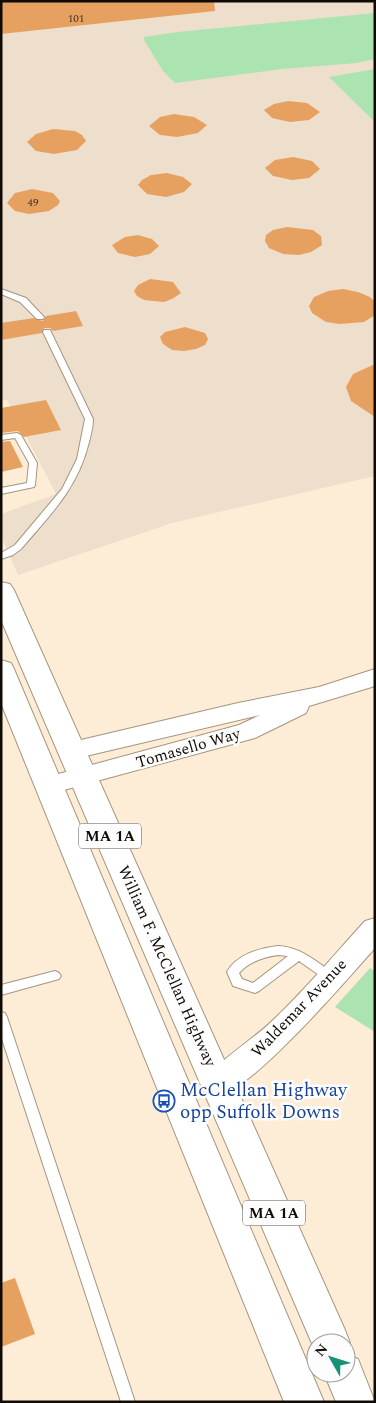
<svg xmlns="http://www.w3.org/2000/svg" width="376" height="1403" viewBox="0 0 376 1403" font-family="Spectral,serif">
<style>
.industrial{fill:#eddfcc}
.green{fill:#abe4b1}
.building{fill:#e6a161}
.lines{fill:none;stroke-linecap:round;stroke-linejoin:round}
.service-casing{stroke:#a4957f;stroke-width:2}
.tertiary-casing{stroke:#a4957f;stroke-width:2}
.trunk-casing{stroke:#a4957f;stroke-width:2}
.service{fill:#fff;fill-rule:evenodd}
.tertiary{fill:#fff;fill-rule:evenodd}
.trunk{fill:#fff;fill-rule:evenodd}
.labels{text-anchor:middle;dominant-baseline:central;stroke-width:5;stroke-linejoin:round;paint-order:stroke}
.far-number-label{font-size:11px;fill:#46301b}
.shield{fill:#fdfdfd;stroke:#57544f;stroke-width:1}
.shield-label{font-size:15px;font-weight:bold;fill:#100b04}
.street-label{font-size:16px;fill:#100b04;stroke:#fdfdfd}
.near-transit-label{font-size:19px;fill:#164399;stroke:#fdfdfd;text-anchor:start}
</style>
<rect width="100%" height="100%" fill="#fdedd6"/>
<path class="industrial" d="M 1,1 L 375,1 L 375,476 L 172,523 L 18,575 L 1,536 L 1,514 L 56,494 L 7,400 L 1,401 Z"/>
<g class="green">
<path d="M 375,13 L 375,59 L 357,63 L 282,69 L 175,83 L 163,71 L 144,40 L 144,37 L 178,32 Z"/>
<path d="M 375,69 L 375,122 L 329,77 Z"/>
<path d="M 370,968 L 375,971 L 375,1032 L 335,1007 Z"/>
</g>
<g class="building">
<path d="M 1,1 L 214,1 L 215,11 L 1,34 Z"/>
<path d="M 288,101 L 307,103 L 320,112 L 309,120 L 290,122 L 272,118 L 264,110 L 274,104 Z"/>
<path d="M 174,114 L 194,117 L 207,125 L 198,133 L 177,137 L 160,135 L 149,126 L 160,117 Z"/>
<path d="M 53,129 L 75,131 L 82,135 L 86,141 L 77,150 L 54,154 L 36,151 L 27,142 L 36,134 Z"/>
<path d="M 293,157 L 312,161 L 320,169 L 309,178 L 292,180 L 273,176 L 265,168 L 275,160 Z"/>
<path d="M 167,173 L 183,177 L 192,184 L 184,192 L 166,197 L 147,194 L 138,185 L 142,180 L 151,175 Z"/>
<path d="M 32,189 L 53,193 L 60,201 L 58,205 L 49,211 L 29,214 L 15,211 L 7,203 L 15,193 Z"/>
<path d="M 287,227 L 313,230 L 321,236 L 322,245 L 311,252 L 299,255 L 283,254 L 269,248 L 265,241 L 266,235 L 273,230 Z"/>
<path d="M 138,235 L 152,239 L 159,246 L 150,254 L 135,257 L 118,253 L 112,245 L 125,237 Z"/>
<path d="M 150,279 L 173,282 L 181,293 L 172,299 L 164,302 L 144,300 L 137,296 L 134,291 L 138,285 Z"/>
<path d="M 343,289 L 358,292 L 370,297 L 375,302 L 375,315 L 364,322 L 340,324 L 326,322 L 312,313 L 309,306 L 314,297 L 328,291 Z"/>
<path d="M 76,311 L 83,326 L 53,331 L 50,328 L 44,328 L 42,333 L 1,340 L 1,323 L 34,318 L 43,321 L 46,316 Z"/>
<path d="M 185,327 L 205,333 L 208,339 L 205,345 L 196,349 L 184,351 L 172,350 L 163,344 L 160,337 L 165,332 Z"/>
<path d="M 375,364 L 375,417 L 351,401 L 346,387 L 353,374 Z"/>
<path d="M 46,400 L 61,430 L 24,437 L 18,431 L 1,433 L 1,408 Z"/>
<path d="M 10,441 L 23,467 L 1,472 L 1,442 Z"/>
<path d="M 15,1278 L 35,1334 L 1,1347 L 1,1283 Z"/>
</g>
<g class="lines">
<g class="service-casing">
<g id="service">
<path d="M 1,289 L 26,298 L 44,317 L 43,319 L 37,319 L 20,302 L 1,294 Z"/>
<path d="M 44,330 L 50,330 L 51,332 L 93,419 C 93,427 91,434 89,442 C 78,488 51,514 21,549 L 13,555 L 1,559 L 1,553 L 15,545 L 62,489 L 77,459 L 85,419 L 43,332 Z"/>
<path d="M 17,433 L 21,435 L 37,463 L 35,485 L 34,487 L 1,494 L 1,488 L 27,483 L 29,463 L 15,438 L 1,440 L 1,435 Z"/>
<path d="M 278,946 C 300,947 316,961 334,974 L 336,977 L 334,980 L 330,982 L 326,980 L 299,961 L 259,991 L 255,993 L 233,986 L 227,972 C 236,955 259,948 278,946 ZM 278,955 L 288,956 L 253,983 L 242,979 L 239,973 C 249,962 263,957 278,955 Z"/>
<path d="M 55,971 L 59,973 L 61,976 L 59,979 L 1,995 L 1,985 Z"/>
<path d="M 1,1012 L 5,1013 L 7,1017 L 135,1402 L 121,1402 L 1,1036 Z"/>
</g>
</g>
<g class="tertiary-casing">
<g id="tertiary">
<path d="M 375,669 L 375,686 L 309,706 L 306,713 L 255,738 L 49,794 L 40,791 L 36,785 L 40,779 L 239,725 L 260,715 L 73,759 L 64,756 L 61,750 L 64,744 L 238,703 L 319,687 Z"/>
<path d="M 375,918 L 375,948 C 351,975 250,1093 218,1095 C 215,1095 211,1092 208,1091 L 203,1082 C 210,1067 256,1037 271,1022 C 305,990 334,955 365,921 Z"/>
</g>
</g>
<g class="trunk-casing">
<g id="trunk">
<path d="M 1,582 L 10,584 L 14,590 L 345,1330 L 350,1343 L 346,1353 L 346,1343 L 316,1343 L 316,1353 L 1,620 Z"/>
<path d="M 1,660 L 11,663 L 14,669 L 324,1402 L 284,1402 L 1,703 Z"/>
<path d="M 346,1354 L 358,1359 L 375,1402 L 336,1402 L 324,1373 L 346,1373 Z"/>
</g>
</g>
<use href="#service" class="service"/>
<use href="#tertiary" class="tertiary"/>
<use href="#trunk" class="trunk"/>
</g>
<defs>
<g id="bus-ring" transform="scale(1.125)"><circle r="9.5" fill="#fdfdfd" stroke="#1a4fb4" stroke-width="1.5"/><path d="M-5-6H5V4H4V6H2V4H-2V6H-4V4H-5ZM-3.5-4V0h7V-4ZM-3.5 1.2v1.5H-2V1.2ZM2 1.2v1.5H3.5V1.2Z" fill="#1a4fb4"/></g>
</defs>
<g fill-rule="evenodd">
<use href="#bus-ring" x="164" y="1101"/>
</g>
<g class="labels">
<g class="far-number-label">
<text x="76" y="18">101</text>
<text x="33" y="202">49</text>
</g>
<g class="shield">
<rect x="79" y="823.5" width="62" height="25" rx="4"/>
<rect x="243" y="1200.5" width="62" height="25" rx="4"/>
</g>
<g class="shield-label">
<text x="110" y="836">MA 1A</text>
<text x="274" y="1213">MA 1A</text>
</g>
<g class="street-label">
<text transform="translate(188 748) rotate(-16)">Tomasello Way</text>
<text transform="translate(167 966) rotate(66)">William F. McClellan Highway</text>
<text transform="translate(299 1008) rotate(-46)">Waldemar Avenue</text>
</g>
<g class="near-transit-label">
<text x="180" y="1090">McClellan Highway<tspan x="180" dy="22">opp Suffolk Downs</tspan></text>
</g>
</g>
<rect width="376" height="1403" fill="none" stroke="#100b04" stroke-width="5"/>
<g transform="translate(331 1358) rotate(309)"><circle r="24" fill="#fdfdfd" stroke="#9e9c99"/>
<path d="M0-4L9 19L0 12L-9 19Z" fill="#169279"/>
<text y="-8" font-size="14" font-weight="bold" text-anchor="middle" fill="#100b04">N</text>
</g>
</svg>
